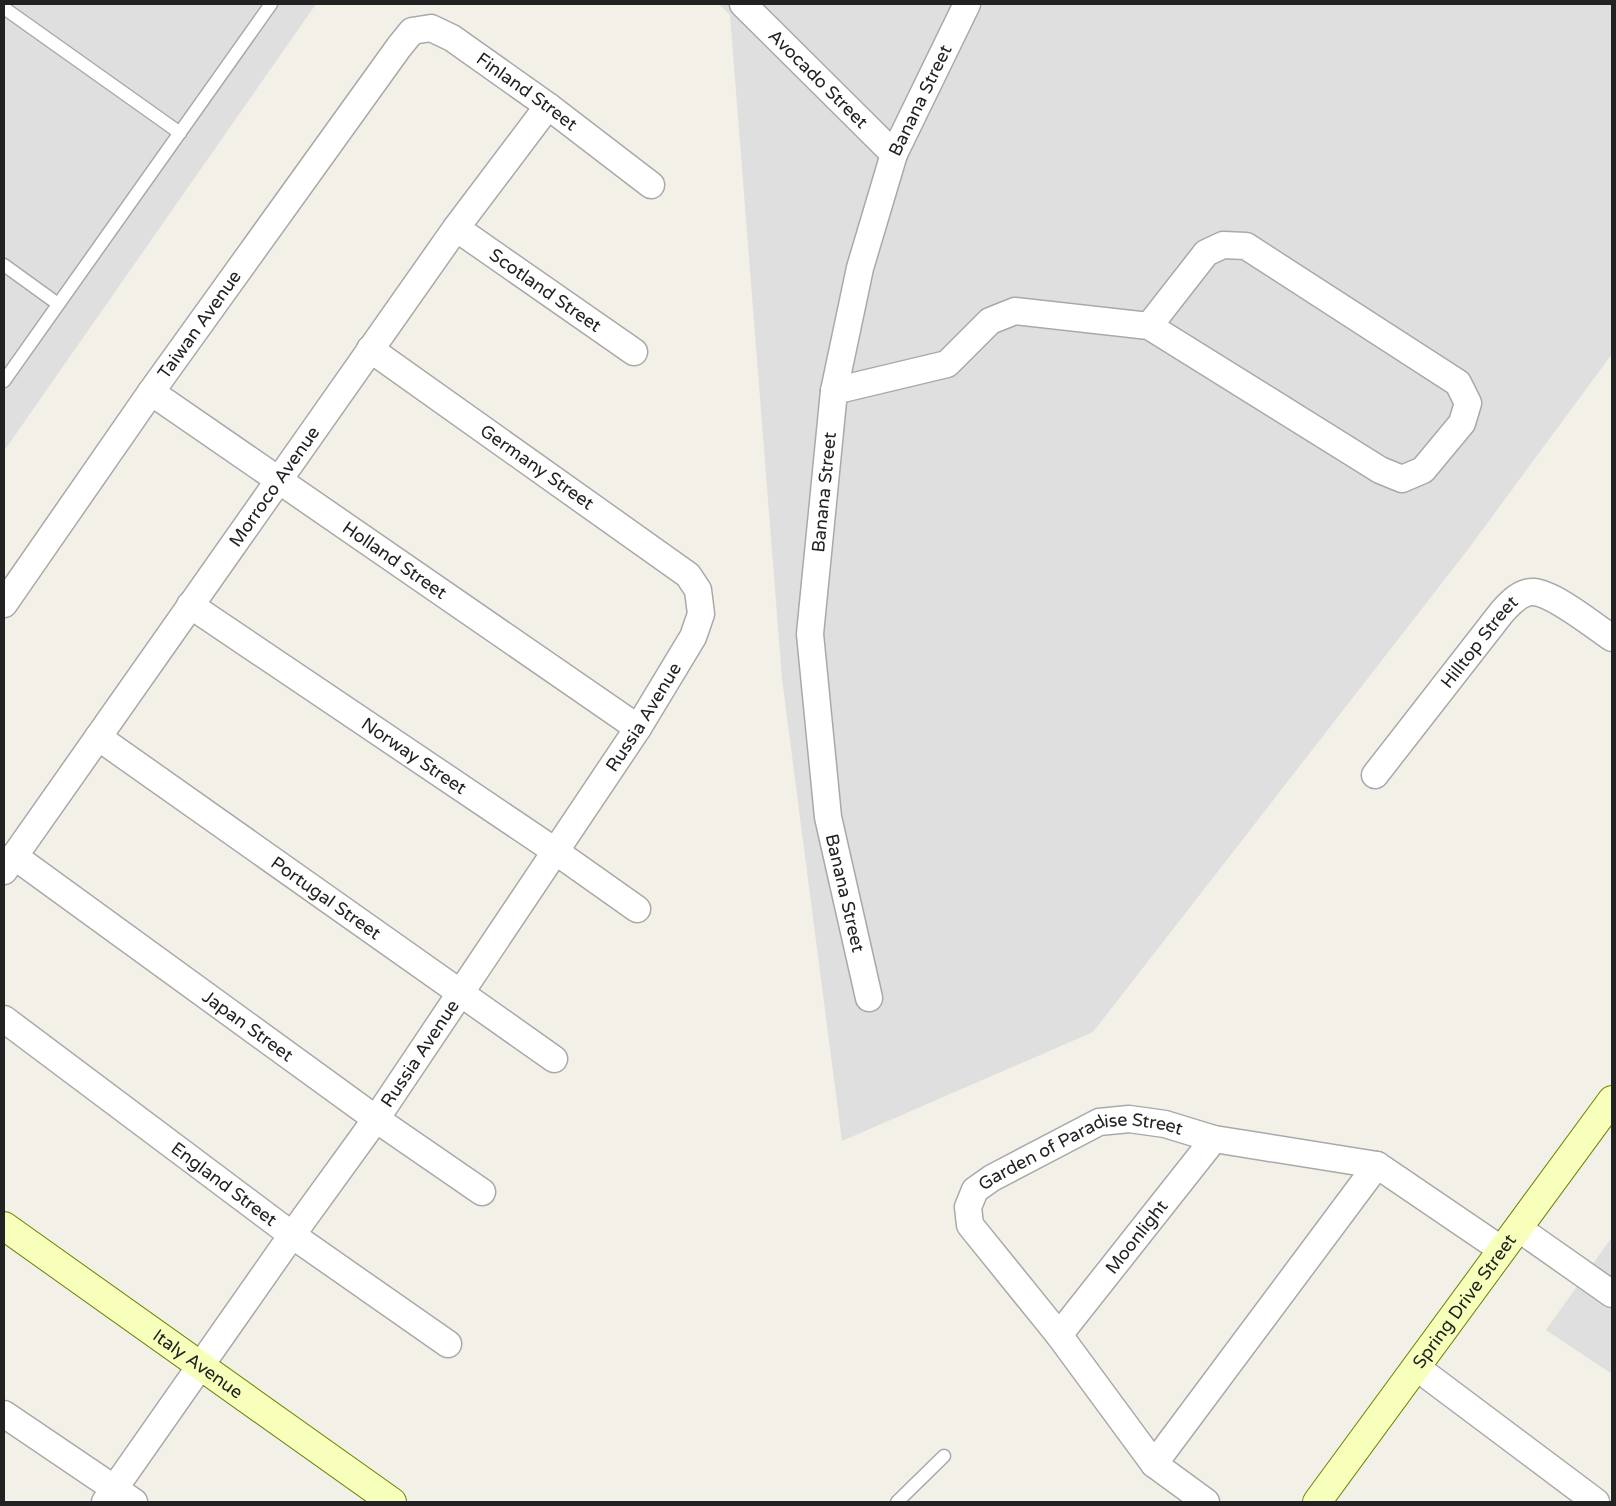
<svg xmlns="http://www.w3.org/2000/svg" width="1616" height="1506" viewBox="0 0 1616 1506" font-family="'Varela Round',sans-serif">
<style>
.residential{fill:#e0dfdf}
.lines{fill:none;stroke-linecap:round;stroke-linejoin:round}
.lane-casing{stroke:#a9a9a9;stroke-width:15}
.street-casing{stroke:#a9a9a9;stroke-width:29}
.secondary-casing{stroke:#6b8200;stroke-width:30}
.lane{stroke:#fff;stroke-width:12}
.street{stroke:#fff;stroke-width:26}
.secondary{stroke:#f7ffba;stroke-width:28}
.labels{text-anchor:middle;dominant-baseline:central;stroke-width:4;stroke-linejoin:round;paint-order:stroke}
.street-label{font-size:18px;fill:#222;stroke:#fff}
</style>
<rect width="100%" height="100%" fill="#f3f0e8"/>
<g class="residential">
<path d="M 4,4 L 316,4 L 4,451 Z"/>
<path d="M 719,4 L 1612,4 L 1612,354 L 1466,552 L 1093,1032 L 842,1141 L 782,679 L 730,15 Z"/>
<path d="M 1612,1237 L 1612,1374 L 1546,1330 Z"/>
</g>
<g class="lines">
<g class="lane-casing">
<g id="lane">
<path d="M 4,8 L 180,133"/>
<path d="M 4,265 L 58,304"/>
<path d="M 4,381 L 271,4"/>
<path d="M 897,1502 L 944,1456"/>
</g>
</g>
<g class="street-casing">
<g id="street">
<path id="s1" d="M 743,4 L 894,154"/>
<path id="s2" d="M 456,228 L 634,352"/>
<path d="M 834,391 L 947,364 L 990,321 L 1015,311 L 1149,326 L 1380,470 L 1402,479 L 1423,470 L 1462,423 L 1468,403 L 1458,383 L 1246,246 L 1223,245 L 1206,253 L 1149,326"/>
<path id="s3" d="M 151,392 L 638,728"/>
<path id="s4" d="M 4,604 L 151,392 L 399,47 L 412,31 L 431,28 L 452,38 L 548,106 L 651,185"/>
<path id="s5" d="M 190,605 L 555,851 L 637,909"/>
<path id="s6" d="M 98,737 L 554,1059"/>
<path id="s7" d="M 1375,775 L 1502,612 C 1510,603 1521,591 1534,592 C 1555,594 1594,626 1612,638"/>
<path id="s8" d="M 14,856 L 376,1119 L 482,1192"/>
<path id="s9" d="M 4,871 L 456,228 L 548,106"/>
<path id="s10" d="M 869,998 L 828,817 L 810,634 L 834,391 L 860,268 L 894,154 L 967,4"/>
<path id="s11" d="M 4,1019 L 292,1235 L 448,1344"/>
<path d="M 1518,1228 L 1612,1294"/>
<path id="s12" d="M 1059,1335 L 1214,1139"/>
<path d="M 1416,1367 L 1596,1502"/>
<path d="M 4,1414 L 134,1502"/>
<path d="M 1154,1464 L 1377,1165"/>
<path id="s13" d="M 105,1502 L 292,1235 L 376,1119 L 638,728 L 693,637 L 701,614 L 698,590 L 688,575 L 370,349"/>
<path id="s14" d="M 1206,1502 L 1154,1464 L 1059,1335 L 970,1225 L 968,1207 L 975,1190 L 992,1178 L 1099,1122 L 1129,1119 L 1165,1124 L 1214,1139 L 1377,1165 L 1502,1250"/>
</g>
</g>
<g class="secondary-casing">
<g id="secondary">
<path id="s15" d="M 4,1226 L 392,1502"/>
<path id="s16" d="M 1317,1502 L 1612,1100"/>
</g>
</g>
<use href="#lane" class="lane"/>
<use href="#street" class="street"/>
<use href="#secondary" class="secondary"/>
</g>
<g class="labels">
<g class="street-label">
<text stroke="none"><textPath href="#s1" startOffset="106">Avocado Street</textPath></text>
<text stroke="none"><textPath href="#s4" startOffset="838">Finland Street</textPath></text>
<text stroke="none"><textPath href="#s10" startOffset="918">Banana Street</textPath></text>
<text stroke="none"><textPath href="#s2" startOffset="109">Scotland Street</textPath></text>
<text stroke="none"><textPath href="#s4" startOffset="341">Taiwan Avenue</textPath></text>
<text transform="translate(537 467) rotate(35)">Germany Street</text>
<text stroke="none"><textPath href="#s9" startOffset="470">Morroco Avenue</textPath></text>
<text stroke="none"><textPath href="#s10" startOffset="512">Banana Street</textPath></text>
<text stroke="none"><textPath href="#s3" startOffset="296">Holland Street</textPath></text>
<text stroke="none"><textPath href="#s7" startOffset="169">Hilltop Street</textPath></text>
<text stroke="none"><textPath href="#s13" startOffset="952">Russia Avenue</textPath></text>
<text stroke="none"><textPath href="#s5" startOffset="270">Norway Street</textPath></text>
<text transform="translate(845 893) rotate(77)">Banana Street</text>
<text stroke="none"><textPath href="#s6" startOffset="279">Portugal Street</textPath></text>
<text stroke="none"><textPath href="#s8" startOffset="289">Japan Street</textPath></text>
<text stroke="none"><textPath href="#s13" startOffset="548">Russia Avenue</textPath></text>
<text stroke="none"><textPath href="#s14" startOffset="519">Garden of Paradise Street</textPath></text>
<text stroke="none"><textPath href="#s11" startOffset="275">England Street</textPath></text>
<text stroke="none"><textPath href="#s12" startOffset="125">Moonlight</textPath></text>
<text stroke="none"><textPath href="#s16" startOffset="249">Spring Drive Street</textPath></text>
<text stroke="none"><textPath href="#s15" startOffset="238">Italy Avenue</textPath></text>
</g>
</g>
<rect width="1616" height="1506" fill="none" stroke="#222222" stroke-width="10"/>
</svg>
